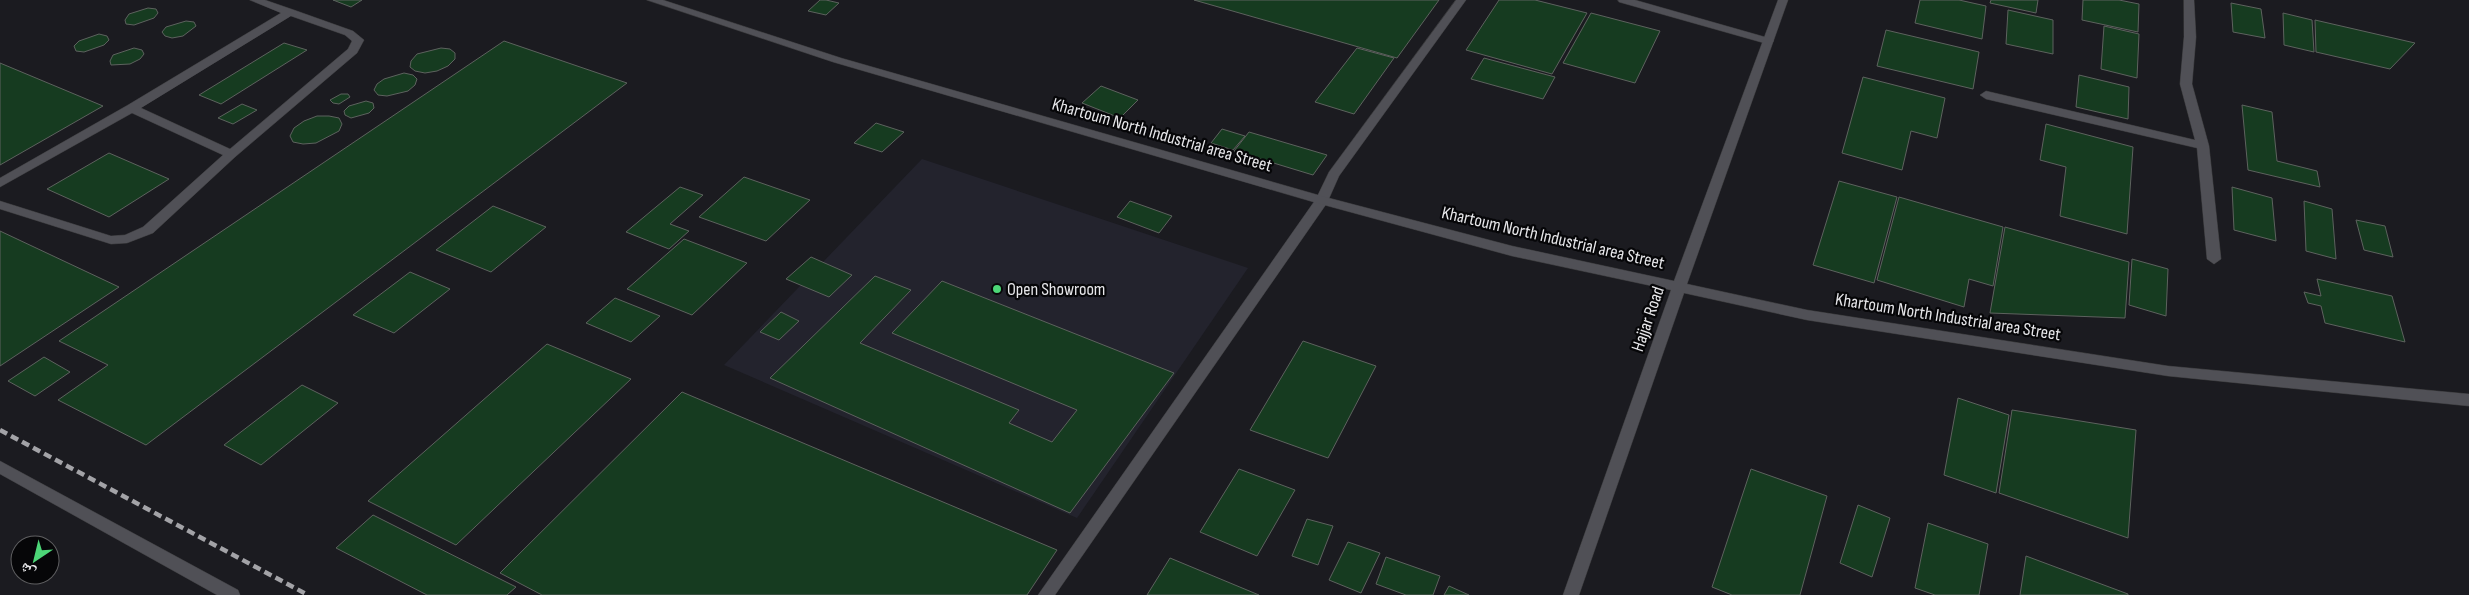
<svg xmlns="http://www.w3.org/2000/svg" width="2469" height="595" viewBox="0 0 2469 595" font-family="'Sofia Sans Condensed','Noto Naskh Arabic',sans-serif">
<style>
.built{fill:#23232d}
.building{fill:#163b20;stroke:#5d625e}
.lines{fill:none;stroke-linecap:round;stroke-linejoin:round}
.service-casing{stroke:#38383a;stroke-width:1}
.minor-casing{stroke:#38383a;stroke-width:1}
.tertiary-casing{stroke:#38383a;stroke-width:1}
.service{fill:#505056;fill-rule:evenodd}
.minor{fill:#505056;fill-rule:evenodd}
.tertiary{fill:#505056;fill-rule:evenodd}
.rail{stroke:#a3a3a7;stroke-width:4.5;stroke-dasharray:8 4.5;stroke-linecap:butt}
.poi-dot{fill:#4cd677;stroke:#060608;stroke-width:2}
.labels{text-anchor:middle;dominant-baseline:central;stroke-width:4.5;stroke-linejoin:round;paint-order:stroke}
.street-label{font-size:18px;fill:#e7e7ea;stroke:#060608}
.poi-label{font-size:18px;fill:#e7e7ea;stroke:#060608;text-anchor:start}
</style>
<rect width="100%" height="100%" fill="#1b1b20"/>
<path class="built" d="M 922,159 L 1248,268 L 1077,518 L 724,365 Z"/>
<g class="building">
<path d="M 333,0 L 362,0 L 351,7 Z"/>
<path d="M 820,0 L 826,0 L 839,3 L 826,15 L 808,11 Z"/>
<path d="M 1194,0 L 1439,0 L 1397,58 Z"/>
<path d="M 1499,0 L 1535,0 L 1587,13 L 1552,74 L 1466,50 Z"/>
<path d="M 1920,0 L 1959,0 L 1986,6 L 1982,39 L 1915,23 Z"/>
<path d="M 1991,0 L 2038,0 L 2036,13 L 1990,3 Z"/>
<path d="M 2083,0 L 2119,0 L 2139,4 L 2138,32 L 2082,20 Z"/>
<path d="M 2231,3 L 2261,9 L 2265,38 L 2233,32 Z"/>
<path d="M 148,8 L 156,9 L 158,13 L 154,18 L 134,25 L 126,24 L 125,20 L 129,14 Z"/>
<path d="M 2008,10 L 2053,20 L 2053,54 L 2006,44 Z"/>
<path d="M 1591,13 L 1660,31 L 1635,83 L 1563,63 Z"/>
<path d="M 2283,13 L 2312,20 L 2314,52 L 2284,45 Z"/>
<path d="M 2315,20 L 2415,43 L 2390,69 L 2316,52 Z"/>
<path d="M 186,21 L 194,22 L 196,26 L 183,36 L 172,38 L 165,36 L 162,32 L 166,27 Z"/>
<path d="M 2104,26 L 2139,34 L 2137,78 L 2101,69 Z"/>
<path d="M 1886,30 L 1979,52 L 1973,89 L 1877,66 Z"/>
<path d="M 99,34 L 107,36 L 109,40 L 104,45 L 84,52 L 76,51 L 74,46 L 79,41 Z"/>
<path d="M 504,41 L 627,83 L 146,445 L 58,400 L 108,365 L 59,341 Z"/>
<path d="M 284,43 L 307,50 L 221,104 L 199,95 Z"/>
<path d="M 134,48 L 142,50 L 144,54 L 140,59 L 130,64 L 111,65 L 110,61 L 113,55 Z"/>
<path d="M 441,48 L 450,49 L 455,53 L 455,59 L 448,66 L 437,71 L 425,73 L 415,71 L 410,67 L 411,61 L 417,54 Z"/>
<path d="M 1357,48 L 1394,58 L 1354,114 L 1315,102 Z"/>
<path d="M 1484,58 L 1555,77 L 1543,99 L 1471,79 Z"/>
<path d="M 0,63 L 103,106 L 0,165 Z"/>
<path d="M 404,73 L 413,75 L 417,79 L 415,85 L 408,91 L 387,96 L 378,95 L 374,90 L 377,84 L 384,79 Z"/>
<path d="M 2079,75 L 2129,87 L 2128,119 L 2076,107 Z"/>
<path d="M 1863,77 L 1945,98 L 1937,138 L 1911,131 L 1902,170 L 1842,153 Z"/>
<path d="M 1101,86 L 1138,100 L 1120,118 L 1082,103 Z"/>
<path d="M 341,94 L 348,94 L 350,97 L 339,104 L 333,103 L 330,100 Z"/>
<path d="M 366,101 L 373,103 L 374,108 L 369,113 L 351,118 L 345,115 L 344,111 L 349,106 Z"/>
<path d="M 242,104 L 257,110 L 233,124 L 218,118 Z"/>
<path d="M 2242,105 L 2272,112 L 2277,161 L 2317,171 L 2320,187 L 2248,170 Z"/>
<path d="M 317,116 L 329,116 L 339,118 L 342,124 L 339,131 L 316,143 L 303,144 L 293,142 L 290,136 L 294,128 L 304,121 Z"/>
<path d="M 876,123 L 904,132 L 882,152 L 854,143 Z"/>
<path d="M 2046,124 L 2133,147 L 2127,234 L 2060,216 L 2066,167 L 2040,160 Z"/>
<path d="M 1222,129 L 1245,136 L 1233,150 L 1211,143 Z"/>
<path d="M 1249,132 L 1327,155 L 1313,175 L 1234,151 Z"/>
<path d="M 109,153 L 169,179 L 109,217 L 47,189 Z"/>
<path d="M 744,177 L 810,200 L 766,241 L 699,217 Z"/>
<path d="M 1839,181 L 1897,197 L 1874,283 L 1813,265 Z"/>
<path d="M 680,187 L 703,195 L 670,224 L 689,231 L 669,249 L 626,232 Z"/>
<path d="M 2232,187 L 2272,198 L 2276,241 L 2234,230 Z"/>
<path d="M 1899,197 L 2003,227 L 1993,286 L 1969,279 L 1964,307 L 1877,280 Z"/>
<path d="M 1130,201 L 1172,216 L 1159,233 L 1117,217 Z"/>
<path d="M 2304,201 L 2332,209 L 2336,259 L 2306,251 Z"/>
<path d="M 493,206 L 546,227 L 491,272 L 436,250 Z"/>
<path d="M 2356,220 L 2385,226 L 2393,257 L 2364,250 Z"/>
<path d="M 2005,227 L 2129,262 L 2125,318 L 1990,313 Z"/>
<path d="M 0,231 L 119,287 L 0,366 Z"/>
<path d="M 684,239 L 747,263 L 692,315 L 627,289 Z"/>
<path d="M 811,257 L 852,275 L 829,297 L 786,279 Z"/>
<path d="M 2132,259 L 2168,269 L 2166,316 L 2129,305 Z"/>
<path d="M 410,272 L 450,289 L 394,333 L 353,315 Z"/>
<path d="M 875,276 L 911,290 L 860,343 L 1019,410 L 1009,423 L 1052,442 L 1077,410 L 892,333 L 942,281 L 1174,373 L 1070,513 L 770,378 Z"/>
<path d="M 2317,279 L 2392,296 L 2405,342 L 2325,323 L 2321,306 L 2308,303 L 2304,292 L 2321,296 Z"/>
<path d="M 615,298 L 660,316 L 631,342 L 586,323 Z"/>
<path d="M 781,312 L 799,321 L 779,340 L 760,332 Z"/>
<path d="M 1303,341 L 1376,366 L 1328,458 L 1250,430 Z"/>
<path d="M 547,344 L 631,379 L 456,545 L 368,501 Z"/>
<path d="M 44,357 L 70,372 L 35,396 L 8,381 Z"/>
<path d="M 302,385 L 338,403 L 261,465 L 224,445 Z"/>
<path d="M 682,392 L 1057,550 L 1027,595 L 542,595 L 500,573 Z"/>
<path d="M 1958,398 L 2009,415 L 1996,493 L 1944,475 Z"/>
<path d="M 2012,410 L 2136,430 L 2128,538 L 1999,493 Z"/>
<path d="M 1239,469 L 1295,490 L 1257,556 L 1200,532 Z"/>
<path d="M 1751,469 L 1827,496 L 1800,595 L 1732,595 L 1712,587 Z"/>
<path d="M 1858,505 L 1890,518 L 1872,577 L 1840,563 Z"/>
<path d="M 373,515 L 516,587 L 507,595 L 427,595 L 336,548 Z"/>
<path d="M 1307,519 L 1333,526 L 1318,565 L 1292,556 Z"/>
<path d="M 1928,523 L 1988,544 L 1979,595 L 1935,595 L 1915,588 Z"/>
<path d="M 1348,542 L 1380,553 L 1361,593 L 1329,580 Z"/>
<path d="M 2026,556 L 2128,594 L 2128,595 L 2020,595 Z"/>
<path d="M 1386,557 L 1440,576 L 1433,595 L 1406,595 L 1376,584 Z"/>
<path d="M 1170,558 L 1259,595 L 1147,595 Z"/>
<path d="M 1449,586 L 1469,595 L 1444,595 Z"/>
</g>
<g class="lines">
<g class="service-casing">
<g id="service">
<path d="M 250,0 L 265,0 L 294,10 L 353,31 L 364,40 L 357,53 L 235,157 L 153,233 L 127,243 L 111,244 L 0,209 L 0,201 L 111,236 L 125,235 L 143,227 L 223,155 L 132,113 L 0,187 L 0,178 L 128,105 L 281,13 ZM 291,16 L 345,35 L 352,41 L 348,49 L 230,149 L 141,108 Z"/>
<path d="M 1456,0 L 1466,0 L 1339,176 L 1327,203 L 1055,595 L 1038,595 L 1316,199 L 1329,172 Z"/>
<path d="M 1618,0 L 1635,0 L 1772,39 L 1774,41 L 1768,44 L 1764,43 L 1619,2 Z"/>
<path d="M 0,461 L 238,590 L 240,595 L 217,595 L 0,474 Z"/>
</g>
</g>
<g class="minor-casing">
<path id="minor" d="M 2184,0 L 2194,0 L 2196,37 L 2192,84 L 2209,146 L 2221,259 L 2214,264 L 2207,259 L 2197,148 L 1986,99 L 1980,95 L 1986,91 L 2195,140 L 2180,84 L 2184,37 Z"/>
</g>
<g class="tertiary-casing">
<path id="tertiary" d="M 647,0 L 663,0 L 841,58 L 1325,197 L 1512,246 L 1674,281 L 1778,0 L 1788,0 L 1687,284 L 1807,310 L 2168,366 L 2469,394 L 2469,406 L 2168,376 L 1807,320 L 1684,293 L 1579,595 L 1563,595 L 1671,290 L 1512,256 L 1317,203 L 833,62 Z"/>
</g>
<use href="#service" class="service"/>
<use href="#minor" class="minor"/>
<use href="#tertiary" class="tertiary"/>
<path class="rail" d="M 0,430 L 308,595"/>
</g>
<circle class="poi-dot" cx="997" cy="289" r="5"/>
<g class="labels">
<g class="street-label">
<text transform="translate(1162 135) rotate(16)">Khartoum North Industrial area Street</text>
<text transform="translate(1553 238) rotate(13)">Khartoum North Industrial area Street</text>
<text transform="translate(1948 317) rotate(9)">Khartoum North Industrial area Street</text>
<text transform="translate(1648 319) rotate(-71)">Hajjar Road</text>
</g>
<g class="poi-label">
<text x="1007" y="289">Open Showroom</text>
</g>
</g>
<g transform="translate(35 560) rotate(215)"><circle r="24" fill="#060608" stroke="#606062"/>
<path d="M0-4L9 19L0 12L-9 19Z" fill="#4cd677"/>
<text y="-8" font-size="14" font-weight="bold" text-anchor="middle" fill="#e7e7ea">ش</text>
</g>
</svg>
